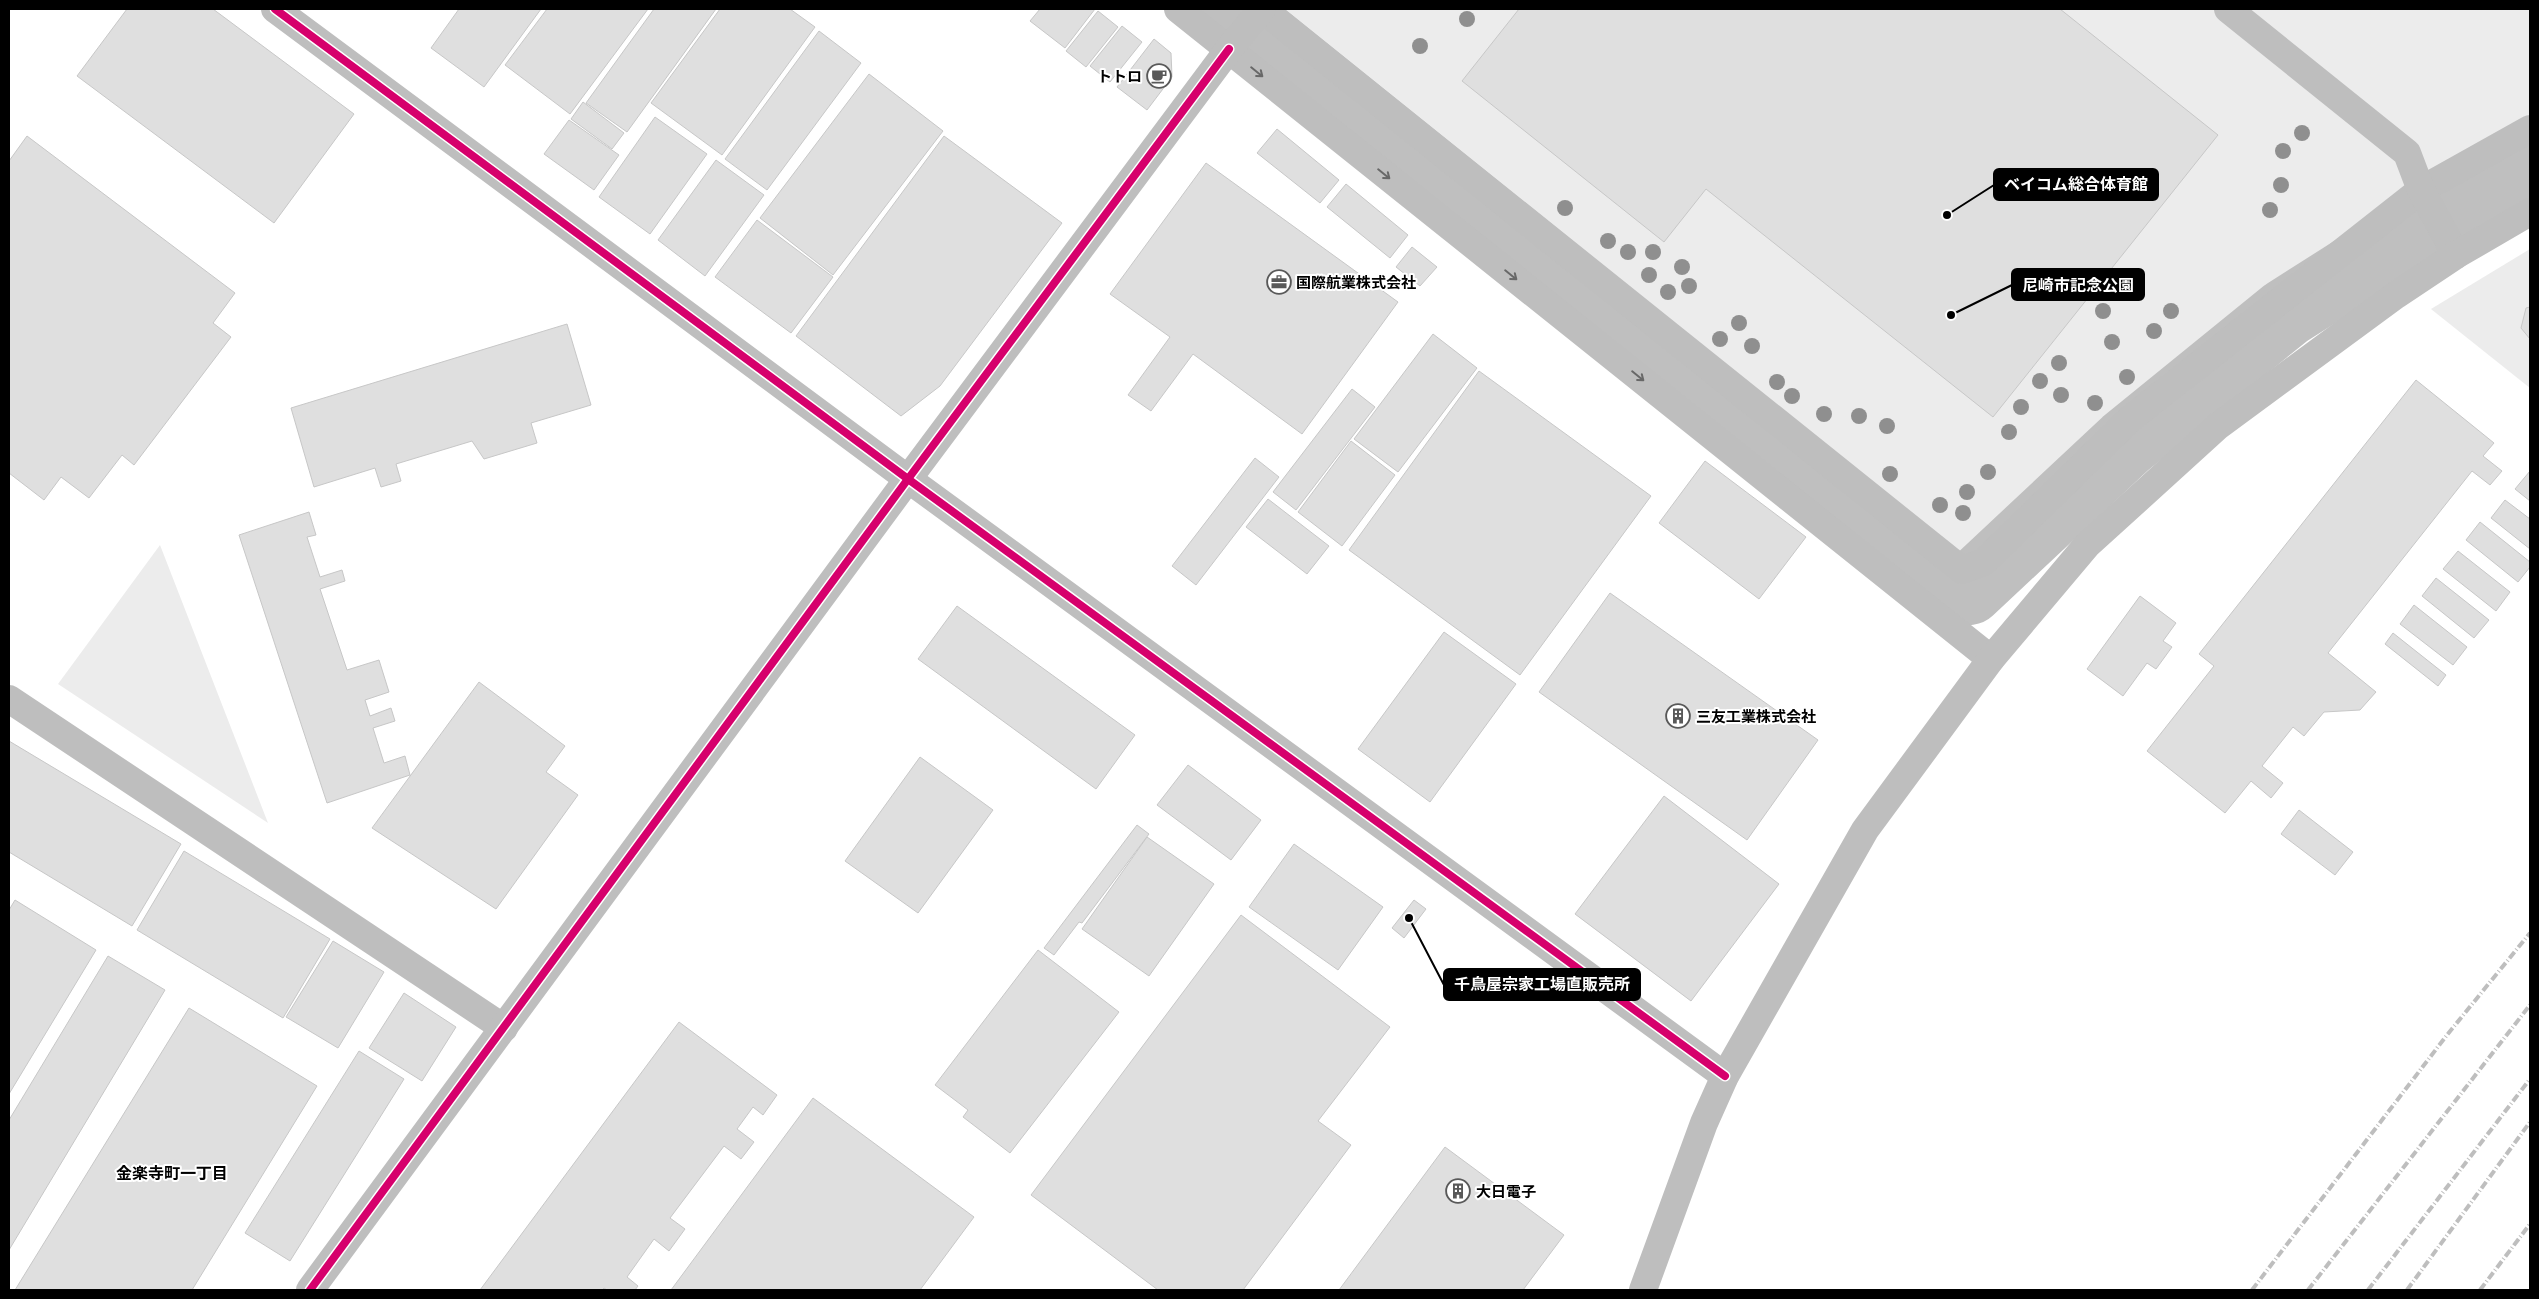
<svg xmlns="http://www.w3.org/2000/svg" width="2539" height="1299" viewBox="0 0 2539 1299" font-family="Poppins,'Noto Sans JP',sans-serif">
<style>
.green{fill:#ececec}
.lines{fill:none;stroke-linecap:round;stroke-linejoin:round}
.river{stroke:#bfbfbf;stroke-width:70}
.building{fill:#dfdfdf;stroke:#c7c7c7}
.minor{stroke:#bebebe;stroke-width:28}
.rail{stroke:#bebebe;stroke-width:4;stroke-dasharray:8 2.5 1 2.5;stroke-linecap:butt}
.cycleway-casing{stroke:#fff;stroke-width:11}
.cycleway{stroke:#d6006c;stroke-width:8}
.tree{fill:#8f8f8f}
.oneway{stroke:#686868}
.labels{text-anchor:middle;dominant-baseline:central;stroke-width:4;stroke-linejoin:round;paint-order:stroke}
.poi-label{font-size:15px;font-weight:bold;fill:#000;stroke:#fff;text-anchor:start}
.neighbourhood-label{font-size:16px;font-weight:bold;fill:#000;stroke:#fff}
.leader{fill:none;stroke:#000;stroke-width:2}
.callout-dot{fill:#000;stroke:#fff;stroke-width:2}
.callout{fill:#000;stroke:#000;stroke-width:2}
.callout-label{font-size:16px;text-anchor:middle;font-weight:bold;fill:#fff}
</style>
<rect width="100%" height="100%" fill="#fff"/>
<g class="green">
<path d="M 1245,9 L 2530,9 L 2530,179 L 2482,201 L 2450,220 L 2395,261 L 2318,304 L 2231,369 L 2103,476 L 2016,559 L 1977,601 C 1946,597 1924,573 1898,555 L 1519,250 L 1449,191 L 1412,150 Z"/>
<path d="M 2530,249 L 2530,388 L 2431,309 Z"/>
<path d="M 160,545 L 268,823 L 58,684 Z"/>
</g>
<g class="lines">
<path class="river" d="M 1229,9 L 1953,592 L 1969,590 L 2126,443 L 2286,313 L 2530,158"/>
</g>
<g class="building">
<path d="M 127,9 L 213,9 L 354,114 L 274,223 L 77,76 Z"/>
<path d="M 459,9 L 541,9 L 484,87 L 431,48 Z"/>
<path d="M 547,9 L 648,9 L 570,114 L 505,65 Z"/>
<path d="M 654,9 L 716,9 L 627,132 L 586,103 Z"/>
<path d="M 720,9 L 790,9 L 815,27 L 722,155 L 651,103 Z"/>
<path d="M 1040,9 L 1095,9 L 1065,48 L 1030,21 Z"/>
<path d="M 1519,9 L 2060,9 L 2218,135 L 1993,417 L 1706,189 L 1664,242 L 1462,81 Z"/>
<path d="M 1098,11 L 1118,27 L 1086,67 L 1066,51 Z"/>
<path d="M 1122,26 L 1142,42 L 1110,82 L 1090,66 Z"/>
<path d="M 819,31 L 861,63 L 767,190 L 725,159 Z"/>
<path d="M 1154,39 L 1171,53 L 1172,77 L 1147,110 L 1117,87 Z"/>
<path d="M 869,74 L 943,131 L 833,275 L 760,218 Z"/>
<path d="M 583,102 L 624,133 L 612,149 L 571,119 Z"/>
<path d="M 655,117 L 707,154 L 650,234 L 599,197 Z"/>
<path d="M 569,120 L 619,155 L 594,190 L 544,154 Z"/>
<path d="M 1277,129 L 1339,180 L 1320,203 L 1257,153 Z"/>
<path d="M 27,136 L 235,293 L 213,323 L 231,337 L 134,465 L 122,455 L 89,498 L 61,477 L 44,500 L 9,473 L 9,161 Z"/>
<path d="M 944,136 L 1062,223 L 940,386 L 901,416 L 796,336 Z"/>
<path d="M 716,160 L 764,195 L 705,276 L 658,240 Z"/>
<path d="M 1206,163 L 1398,302 L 1302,434 L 1193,354 L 1151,411 L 1128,395 L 1170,337 L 1110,294 Z"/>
<path d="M 1346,184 L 1408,235 L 1390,258 L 1327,207 Z"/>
<path d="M 757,220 L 833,277 L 791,333 L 715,277 Z"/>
<path d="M 1412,247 L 1437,267 L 1420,286 L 1396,267 Z"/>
<path d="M 2530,307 L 2530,339 L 2521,328 L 2526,308 Z"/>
<path d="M 567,324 L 591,405 L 531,423 L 537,443 L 484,459 L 472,441 L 396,464 L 401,481 L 381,487 L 375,468 L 314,487 L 291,408 Z"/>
<path d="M 1433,334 L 1477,368 L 1398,472 L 1354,439 Z"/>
<path d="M 1479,371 L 1651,496 L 1520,675 L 1349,550 Z"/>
<path d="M 2416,380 L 2494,443 L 2483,456 L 2502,471 L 2490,485 L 2472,471 L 2328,653 L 2376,692 L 2360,710 L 2324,712 L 2304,736 L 2293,727 L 2262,766 L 2283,783 L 2271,798 L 2251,781 L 2225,813 L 2147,751 L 2214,666 L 2199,654 Z"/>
<path d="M 1352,389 L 1375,407 L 1296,510 L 1273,492 Z"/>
<path d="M 1351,441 L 1395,475 L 1342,546 L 1298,512 Z"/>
<path d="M 1255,458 L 1279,477 L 1196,585 L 1172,566 Z"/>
<path d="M 1705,461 L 1806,537 L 1759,599 L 1659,523 Z"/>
<path d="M 2530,471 L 2530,501 L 2515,489 Z"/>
<path d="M 1268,499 L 1329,546 L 1307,574 L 1246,527 Z"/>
<path d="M 2505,500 L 2530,519 L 2530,549 L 2491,518 Z"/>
<path d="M 309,512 L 316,535 L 307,537 L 320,577 L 342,570 L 345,581 L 320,589 L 347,670 L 379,660 L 389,692 L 365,700 L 370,716 L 391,708 L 395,721 L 373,728 L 384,763 L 405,756 L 410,775 L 327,803 L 239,535 Z"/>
<path d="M 2480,522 L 2530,562 L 2530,567 L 2518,582 L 2466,540 Z"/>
<path d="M 2458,551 L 2510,592 L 2496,611 L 2443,569 Z"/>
<path d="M 2436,578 L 2489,620 L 2474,638 L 2422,596 Z"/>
<path d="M 1610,593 L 1818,740 L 1747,840 L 1539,692 Z"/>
<path d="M 2140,596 L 2176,623 L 2163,641 L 2172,647 L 2156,669 L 2147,663 L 2123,696 L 2087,669 Z"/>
<path d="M 2414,605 L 2467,647 L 2453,665 L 2400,624 Z"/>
<path d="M 957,606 L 1135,735 L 1096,789 L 918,659 Z"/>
<path d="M 1444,632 L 1516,684 L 1430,802 L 1358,749 Z"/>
<path d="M 2393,633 L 2446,675 L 2438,686 L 2385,644 Z"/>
<path d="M 479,682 L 565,746 L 546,772 L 578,795 L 496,909 L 372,828 Z"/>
<path d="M 9,741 L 181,844 L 132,926 L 9,852 Z"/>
<path d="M 920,757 L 993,810 L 918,913 L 845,861 Z"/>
<path d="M 1188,765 L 1261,820 L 1231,860 L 1157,805 Z"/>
<path d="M 1664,796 L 1779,884 L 1691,1001 L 1575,914 Z"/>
<path d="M 2299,810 L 2353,852 L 2335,875 L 2281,834 Z"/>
<path d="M 1137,825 L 1149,834 L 1082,923 L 1079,922 L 1054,955 L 1044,948 Z"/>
<path d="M 1147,837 L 1214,884 L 1149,976 L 1082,929 Z"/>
<path d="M 1294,844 L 1383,907 L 1338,970 L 1249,907 Z"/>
<path d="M 184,851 L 330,939 L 283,1018 L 137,930 Z"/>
<path d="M 15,900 L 96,950 L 9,1094 L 9,910 Z"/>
<path d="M 1414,900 L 1426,909 L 1404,938 L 1392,928 Z"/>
<path d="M 1241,915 L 1390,1027 L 1318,1121 L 1351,1145 L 1243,1290 L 1158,1290 L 1031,1195 Z"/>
<path d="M 333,941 L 384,972 L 338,1048 L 286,1017 Z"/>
<path d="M 1038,950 L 1119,1012 L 1010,1153 L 963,1117 L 968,1110 L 935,1085 Z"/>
<path d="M 108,956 L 165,990 L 9,1250 L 9,1120 Z"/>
<path d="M 404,993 L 456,1027 L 422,1081 L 369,1048 Z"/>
<path d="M 189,1008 L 317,1086 L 192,1290 L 15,1290 Z"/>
<path d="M 679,1022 L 777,1095 L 763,1115 L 753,1107 L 737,1129 L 754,1142 L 741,1159 L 724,1146 L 670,1218 L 685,1229 L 669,1251 L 654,1239 L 627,1277 L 638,1286 L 635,1290 L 607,1290 L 604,1288 L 602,1290 L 480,1290 Z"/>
<path d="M 359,1051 L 404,1079 L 290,1261 L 245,1233 Z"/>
<path d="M 813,1098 L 974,1217 L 920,1290 L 671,1290 Z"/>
<path d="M 1445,1147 L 1564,1235 L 1523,1290 L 1339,1290 Z"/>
</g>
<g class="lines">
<g class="minor">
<path d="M 275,9 L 908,479 L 1725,1076"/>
<path d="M 1178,9 L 1991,659"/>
<path d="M 1262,9 L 1962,570 L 1984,562 L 2130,419 L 2421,190 L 2530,129"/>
<path d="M 2228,9 L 2407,153 L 2421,190 L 2456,255"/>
<path d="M 9,699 L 504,1028"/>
<path d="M 310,1290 L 908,479 L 1229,49 L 1262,9"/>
<path d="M 1643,1290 L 1704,1123 L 1725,1076 L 1865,830 L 1991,659 L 2087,545 L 2218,426 L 2396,295 L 2456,255 L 2530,212"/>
</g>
<g class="rail">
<path d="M 2252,1290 L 2447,1035 L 2530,933"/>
<path d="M 2308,1290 L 2530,1005"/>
<path d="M 2368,1290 L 2530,1079"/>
<path d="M 2407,1290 L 2530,1122"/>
<path d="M 2480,1290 L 2530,1224"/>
</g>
<g class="cycleway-casing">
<g id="cycleway">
<path d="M 275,9 L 908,479 L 1725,1076"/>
<path d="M 310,1290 L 908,479 L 1229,49"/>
</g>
</g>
<use href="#cycleway" class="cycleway"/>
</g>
<g class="tree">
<circle cx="1467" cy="19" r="8"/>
<circle cx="1420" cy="46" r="8"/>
<circle cx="2302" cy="133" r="8"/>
<circle cx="2283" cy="151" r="8"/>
<circle cx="2281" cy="185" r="8"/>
<circle cx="1565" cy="208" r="8"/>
<circle cx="2270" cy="210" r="8"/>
<circle cx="1608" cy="241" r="8"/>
<circle cx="1628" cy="252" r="8"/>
<circle cx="1653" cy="252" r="8"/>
<circle cx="1682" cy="267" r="8"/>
<circle cx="1649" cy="275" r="8"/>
<circle cx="1689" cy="286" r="8"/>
<circle cx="1668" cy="292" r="8"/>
<circle cx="2103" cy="311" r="8"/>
<circle cx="2171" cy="311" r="8"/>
<circle cx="1739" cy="323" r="8"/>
<circle cx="2154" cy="331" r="8"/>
<circle cx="1720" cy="339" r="8"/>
<circle cx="2112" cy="342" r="8"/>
<circle cx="1752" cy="346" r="8"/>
<circle cx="2059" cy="363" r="8"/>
<circle cx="2127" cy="377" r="8"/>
<circle cx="2040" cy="381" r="8"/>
<circle cx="1777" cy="382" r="8"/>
<circle cx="2061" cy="395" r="8"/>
<circle cx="1792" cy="396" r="8"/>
<circle cx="2095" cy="403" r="8"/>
<circle cx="2021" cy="407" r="8"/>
<circle cx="1824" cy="414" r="8"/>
<circle cx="1859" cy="416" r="8"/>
<circle cx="1887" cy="426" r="8"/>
<circle cx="2009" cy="432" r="8"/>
<circle cx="1988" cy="472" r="8"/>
<circle cx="1890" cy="474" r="8"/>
<circle cx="1967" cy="492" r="8"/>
<circle cx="1940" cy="505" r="8"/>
<circle cx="1963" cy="513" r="8"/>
</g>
<defs><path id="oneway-shaft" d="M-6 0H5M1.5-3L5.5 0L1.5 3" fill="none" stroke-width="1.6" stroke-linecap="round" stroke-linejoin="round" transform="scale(1.25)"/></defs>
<g class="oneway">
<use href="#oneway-shaft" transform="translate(1257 72) rotate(39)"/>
<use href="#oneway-shaft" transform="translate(1384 174) rotate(39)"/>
<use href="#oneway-shaft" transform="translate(1511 275) rotate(39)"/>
<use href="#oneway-shaft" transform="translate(1638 376) rotate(39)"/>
</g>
<defs>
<g id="cafe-ring" transform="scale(1.25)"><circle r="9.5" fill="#fff" stroke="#595959" stroke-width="1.5"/><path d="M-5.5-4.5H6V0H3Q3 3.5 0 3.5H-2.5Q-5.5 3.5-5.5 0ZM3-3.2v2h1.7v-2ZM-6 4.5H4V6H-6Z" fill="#595959"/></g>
<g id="office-ring" transform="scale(1.25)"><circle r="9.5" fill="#fff" stroke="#595959" stroke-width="1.5"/><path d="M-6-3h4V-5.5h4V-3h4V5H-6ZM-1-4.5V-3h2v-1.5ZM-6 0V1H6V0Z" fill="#595959"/></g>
<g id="building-ring" transform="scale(1.25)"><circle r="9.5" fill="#fff" stroke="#595959" stroke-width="1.5"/><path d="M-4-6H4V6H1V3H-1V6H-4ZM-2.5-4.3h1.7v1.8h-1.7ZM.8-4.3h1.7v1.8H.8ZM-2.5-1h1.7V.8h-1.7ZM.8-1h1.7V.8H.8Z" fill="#595959"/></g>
</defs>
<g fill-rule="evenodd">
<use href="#cafe-ring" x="1159" y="76"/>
<use href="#office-ring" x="1279" y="282"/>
<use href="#building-ring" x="1678" y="716"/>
<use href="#building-ring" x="1458" y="1191"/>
</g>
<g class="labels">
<g class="poi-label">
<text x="1142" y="76" text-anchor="end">トトロ</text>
<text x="1296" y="282">国際航業株式会社</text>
<text x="1696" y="716">三友工業株式会社</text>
<text x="1476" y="1191">大日電子</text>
</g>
<g class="neighbourhood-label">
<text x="172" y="1173">金楽寺町一丁目</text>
</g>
</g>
<path class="leader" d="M1947 215L1994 185M1951 315L2012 285M1409 918L1444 985"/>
<g class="callout-dot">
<circle cx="1947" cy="215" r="5"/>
<circle cx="1951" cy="315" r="5"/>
<circle cx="1409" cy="918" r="5"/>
</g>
<g class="callout">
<rect x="1994" y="169" width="164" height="31" rx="5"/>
<rect x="2012" y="269" width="132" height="31" rx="5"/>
<rect x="1444" y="969" width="196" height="31" rx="5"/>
</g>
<g class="callout-label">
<text x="2076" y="190">ベイコム総合体育館</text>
<text x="2078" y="291">尼崎市記念公園</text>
<text x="1542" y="990">千鳥屋宗家工場直販売所</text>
</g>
<rect width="2539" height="1299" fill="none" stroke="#000000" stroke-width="20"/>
</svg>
